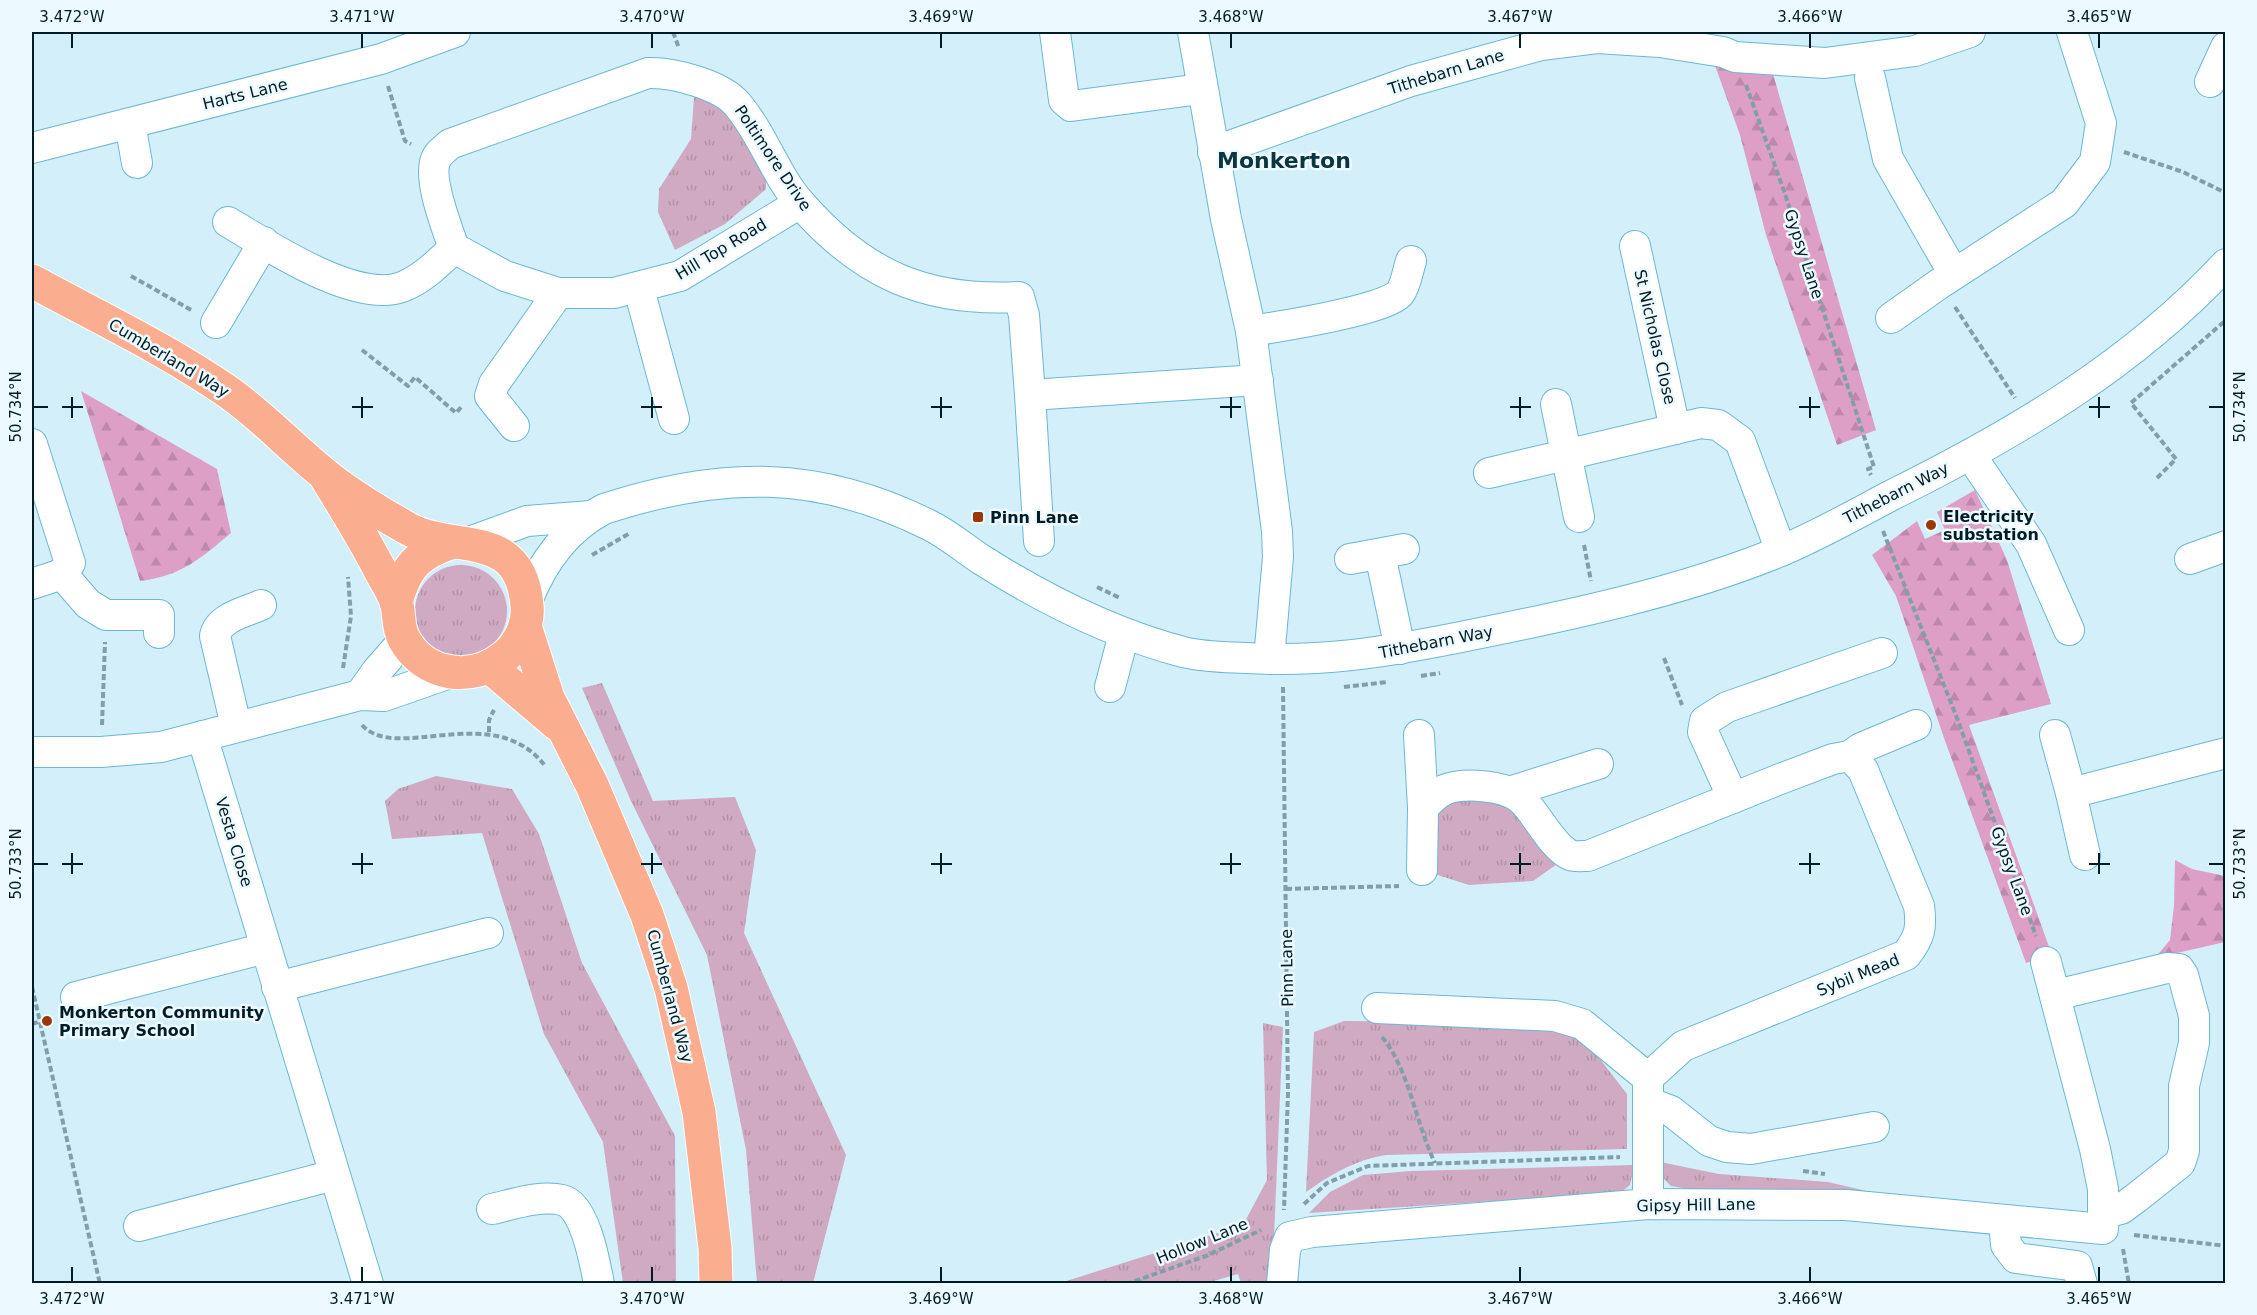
<svg xmlns="http://www.w3.org/2000/svg" width="2257" height="1315" viewBox="0 0 2257 1315" font-family="'DejaVu Sans',sans-serif">
<style>
.grass{fill:url(#grass-tufts)}
.forest{fill:url(#forest-firs)}
.lines{fill:none;stroke-linecap:round;stroke-linejoin:round}
.minor-casing{stroke:#6cb8d0;stroke-width:32}
.major-casing{stroke:#fff;stroke-width:35}
.path{stroke:#829ea9;stroke-width:4;stroke-dasharray:6 3;stroke-linecap:butt}
.minor{stroke:#fff;stroke-width:30}
.major{stroke:#fbad8f;stroke-width:33}
.ticks{fill:none;stroke:#001c25;stroke-width:2}
.poi-dot{fill:#9c3805;stroke:#ecfaff;stroke-width:2}
.labels{text-anchor:middle;dominant-baseline:central;stroke-width:5;stroke-linejoin:round;paint-order:stroke}
.street-label{font-size:16px;fill:#001c25;stroke:#ecfaff}
.poi-label{font-size:16px;font-weight:bold;fill:#001c25;stroke:#ecfaff;text-anchor:start}
.district-label{font-size:22px;font-weight:bold;fill:#0a3541;stroke:#ecfaff}
.neatline{fill:none;stroke:#001c25;stroke-width:2}
.ticks-label{font-size:15px;text-anchor:middle;fill:#001c25}
</style>
<defs>
<pattern id="grass-tufts" width="24" height="20" patternUnits="userSpaceOnUse" patternTransform="scale(1.5)"><rect width="24" height="20" fill="#d0aac2"/><path d="M3 7l-1-3M5 7V3M7 7l1-3M15 17l-1-3M17 17v-4M19 17l1-3" fill="none" stroke="#b192a7"/></pattern>
<pattern id="forest-firs" width="22" height="20" patternUnits="userSpaceOnUse" patternTransform="scale(1.5)"><rect width="22" height="20" fill="#de9fc7"/><path d="M5 1l3.5 6h-7zM16 11l3.5 6h-7z" fill="#bd88ab"/></pattern>
</defs>
<rect width="100%" height="100%" fill="#d3effa"/>
<g class="grass">
<path d="M 694,97 L 713,101 L 727,111 L 766,169 L 766,189 L 725,224 L 675,250 L 658,212 L 659,189 L 691,139 Z"/>
<circle cx="461" cy="611" r="46"/>
<path d="M 602,683 L 653,801 L 735,797 L 756,850 L 744,933 L 846,1155 L 813,1283 L 757,1283 L 746,1150 L 707,955 L 631,801 L 582,688 Z"/>
<path d="M 436,776 L 512,789 L 539,834 L 582,963 L 675,1136 L 676,1283 L 623,1283 L 603,1142 L 544,1034 L 482,833 L 392,839 L 385,801 L 398,789 Z"/>
<path d="M 1497,787 L 1570,855 L 1533,881 L 1469,885 L 1422,870 L 1423,808 Z"/>
<path d="M 1344,1021 L 1463,1022 L 1579,1032 L 1627,1094 L 1627,1149 L 1386,1155 C 1355,1160 1332,1174 1306,1192 L 1314,1032 Z"/>
<path d="M 1263,1023 L 1283,1027 L 1272,1283 L 1241,1283 L 1238,1274 L 1207,1283 L 1057,1284 L 1243,1225 L 1267,1180 Z"/>
<path d="M 1660,1162 L 1719,1174 L 1828,1182 L 1879,1194 L 1688,1189 L 1671,1186 L 1661,1176 Z"/>
<path d="M 1634,1165 L 1630,1185 L 1620,1193 L 1309,1213 L 1330,1192 L 1363,1175 L 1411,1171 Z"/>
</g>
<g class="forest">
<path d="M 1713,60 L 1771,67 L 1876,430 L 1837,445 L 1766,235 L 1740,135 Z"/>
<path d="M 81,391 L 217,469 L 231,533 C 200,559 181,576 140,581 Z"/>
<path d="M 1975,490 L 2007,560 L 2051,704 L 1969,725 L 2052,955 L 2026,963 L 1944,738 L 1896,596 L 1872,555 L 1917,521 L 1925,539 L 1945,530 L 1937,512 Z"/>
<path d="M 2175,860 L 2192,869 L 2225,876 L 2225,942 L 2155,958 L 2170,940 L 2174,906 Z"/>
</g>
<g class="lines">
<g class="minor-casing">
<g id="minor">
<path d="M 1055,32 L 1064,100 L 1071,106 L 1201,89"/>
<path d="M 1193,32 L 1226,219 L 1251,331 L 1277,531 L 1278,557 L 1269,659"/>
<path d="M 1870,78 L 1888,159 L 1954,274"/>
<path d="M 2210,82 L 2226,47"/>
<path d="M 130,124 L 137,163"/>
<path d="M 32,148 L 381,59 L 455,32"/>
<path d="M 1213,152 L 1411,81 L 1541,45 L 1597,38 L 1660,42 L 1723,52 L 1735,57 L 1825,63 L 1915,51 L 1970,32"/>
<path d="M 800,203 L 680,276 L 614,293 L 558,293 L 505,276 L 454,248 C 447,228 426,175 437,157 C 440,152 446,148 450,144 L 648,73 C 673,72 721,85 737,104 C 763,134 775,175 801,204 C 863,275 926,302 1019,297 L 1024,315 L 1030,395 L 1258,380"/>
<path d="M 228,222 C 269,246 355,304 402,287 C 423,279 439,262 454,248"/>
<path d="M 1635,246 L 1675,429"/>
<path d="M 639,289 L 674,419"/>
<path d="M 1891,318 L 1939,284 L 2064,203 L 2095,162 L 2101,123 L 2072,32"/>
<path d="M 216,323 L 264,242"/>
<path d="M 1251,331 C 1277,327 1387,310 1400,293 C 1406,285 1408,270 1411,261"/>
<path d="M 1030,395 L 1039,541"/>
<path d="M 1556,404 L 1579,517"/>
<path d="M 514,426 L 490,396 L 494,384 L 558,293"/>
<path d="M 32,444 L 70,563 L 62,574"/>
<path d="M 1971,456 L 2031,544 L 2069,630"/>
<path d="M 1489,473 L 1701,423 L 1718,425 L 1740,441 L 1781,551"/>
<path d="M 469,542 L 527,521 L 591,516"/>
<path d="M 1380,554 L 1400,649"/>
<path d="M 1350,559 L 1404,549"/>
<path d="M 2190,559 L 2226,546"/>
<path d="M 32,584 L 62,574 L 88,604 L 106,615 L 159,615 L 159,633"/>
<path d="M 527,601 C 542,563 567,528 604,509 C 720,471 819,469 931,526 C 949,535 965,549 982,560 C 1045,600 1111,633 1183,652 C 1203,657 1224,657 1245,658 C 1323,662 1380,653 1456,638 C 1562,617 1682,592 1781,551 C 1819,535 1856,514 1892,495 C 2015,434 2132,365 2226,264"/>
<path d="M 1110,687 L 1124,634"/>
<path d="M 360,695 L 377,671 L 404,640"/>
<path d="M 236,726 L 215,636 C 219,617 246,612 261,605"/>
<path d="M 1419,735 L 1423,808"/>
<path d="M 2055,735 L 2071,793 L 2226,753"/>
<path d="M 202,736 L 368,1284"/>
<path d="M 32,752 L 101,752 L 161,747 L 360,695 L 384,696 L 450,673"/>
<path d="M 1850,756 L 1861,748 L 1916,725"/>
<path d="M 1509,792 L 1598,764"/>
<path d="M 2071,793 L 2085,855"/>
<path d="M 1733,798 L 1703,732 L 1705,721 L 1727,707 L 1882,653"/>
<path d="M 1422,870 L 1423,808 C 1429,801 1436,794 1444,790 C 1463,782 1505,785 1521,799 C 1536,812 1551,846 1570,855 C 1574,857 1583,856 1588,856 L 1780,779 L 1833,759 L 1850,756 L 1863,770 L 1919,906 C 1922,928 1920,937 1906,955 L 1683,1046 L 1648,1078"/>
<path d="M 277,987 L 488,933"/>
<path d="M 2056,995 L 2167,968 L 2179,969 L 2183,975 L 2194,1016 L 2194,1043 L 2184,1086 L 2184,1151 L 2180,1163 L 2136,1198 L 2121,1209 L 2104,1213"/>
<path d="M 76,997 L 266,948"/>
<path d="M 1377,1008 L 1555,1016 L 1582,1024 L 1648,1078 L 1648,1204"/>
<path d="M 1650,1103 L 1671,1111 L 1709,1141 L 1727,1147 L 1751,1149 L 1874,1127"/>
<path d="M 492,1209 C 514,1204 540,1195 562,1200 C 585,1205 595,1263 599,1284"/>
<path d="M 2004,1221 L 2006,1245 L 2016,1258 L 2077,1266 L 2082,1284"/>
<path d="M 139,1226 L 334,1175"/>
<path d="M 1282,1284 L 1285,1250 L 1290,1237 L 1312,1232 L 1648,1204 L 1846,1205 L 2103,1229 L 2103,1189 L 2095,1149 L 2046,962"/>
</g>
</g>
<g class="major-casing">
<g id="major">
<path d="M 32,281 C 98,317 168,350 231,394 C 264,418 292,448 323,473 C 348,494 377,511 405,527 C 451,555 521,525 527,606 C 529,624 519,645 504,657 C 472,683 424,676 404,639 C 397,626 400,613 396,601 C 392,590 385,580 380,570 C 363,537 343,505 324,474"/>
<path d="M 396,602 C 406,566 418,553 453,542"/>
<path d="M 525,626 L 548,698 L 592,785 L 647,915 L 671,988 L 699,1112 L 715,1248 L 716,1284"/>
<path d="M 490,667 L 557,724"/>
</g>
</g>
<g class="path">
<path d="M 673,32 L 679,48"/>
<path d="M 1746,85 L 1784,191 L 1874,467 L 1868,469 L 1871,475"/>
<path d="M 388,86 L 405,141 L 411,144"/>
<path d="M 2124,152 L 2183,172 L 2226,193"/>
<path d="M 131,276 L 193,311"/>
<path d="M 1955,307 L 2015,398"/>
<path d="M 362,350 L 408,386 L 415,377 L 456,413 L 463,405"/>
<path d="M 2157,478 L 2176,459 L 2131,403 L 2226,320"/>
<path d="M 1883,531 L 1957,718 L 2036,936"/>
<path d="M 1584,545 L 1591,581"/>
<path d="M 592,555 L 630,533"/>
<path d="M 1097,587 L 1120,598"/>
<path d="M 1664,658 L 1682,705"/>
<path d="M 343,668 L 351,616 L 348,577"/>
<path d="M 1421,676 L 1440,673"/>
<path d="M 1283,687 L 1288,1093 L 1284,1210"/>
<path d="M 1344,687 L 1387,682"/>
<path d="M 102,725 L 105,642"/>
<path d="M 362,725 C 397,764 494,698 546,767"/>
<path d="M 489,732 L 489,720 L 494,710"/>
<path d="M 1286,889 L 1399,886"/>
<path d="M 32,987 L 100,1284"/>
<path d="M 32,1024 L 38,1022"/>
<path d="M 1382,1037 C 1409,1069 1416,1124 1435,1163"/>
<path d="M 1803,1171 L 1825,1174"/>
<path d="M 1304,1204 L 1327,1183 L 1368,1166 L 1620,1157"/>
<path d="M 2134,1235 L 2226,1246"/>
<path d="M 2123,1249 L 2129,1284"/>
<path d="M 1126,1284 L 1206,1256 L 1261,1230"/>
</g>
<use href="#minor" class="minor"/>
<use href="#major" class="major"/>
</g>
<path class="ticks" d="M 72,33 L 72,48M 362,33 L 362,48M 652,33 L 652,48M 941,33 L 941,48M 1231,33 L 1231,48M 1520,33 L 1520,48M 1810,33 L 1810,48M 2099,33 L 2099,48M 72,397 L 72,418M 362,397 L 362,418M 652,397 L 652,418M 941,397 L 941,418M 1231,397 L 1231,418M 1520,397 L 1520,418M 1810,397 L 1810,418M 2099,397 L 2099,418M 33,407 L 48,407M 62,407 L 83,407M 352,407 L 373,407M 641,407 L 662,407M 931,407 L 952,407M 1220,407 L 1241,407M 1510,407 L 1531,407M 1799,407 L 1820,407M 2089,407 L 2110,407M 2209,407 L 2224,407M 72,853 L 72,874M 362,853 L 362,874M 652,853 L 652,874M 941,853 L 941,874M 1231,853 L 1231,874M 1520,853 L 1520,874M 1810,853 L 1810,874M 2099,853 L 2099,874M 33,864 L 48,864M 62,864 L 83,864M 352,864 L 373,864M 641,864 L 662,864M 931,864 L 952,864M 1220,864 L 1241,864M 1510,864 L 1531,864M 1799,864 L 1820,864M 2089,864 L 2110,864M 2209,864 L 2224,864M 72,1267 L 72,1282M 362,1267 L 362,1282M 652,1267 L 652,1282M 941,1267 L 941,1282M 1231,1267 L 1231,1282M 1520,1267 L 1520,1282M 1810,1267 L 1810,1282M 2099,1267 L 2099,1282"/>
<g class="poi-dot">
<rect x="972" y="511" width="12" height="12" rx="3"/>
<circle cx="1931" cy="525" r="6"/>
<circle cx="47" cy="1021" r="6"/>
</g>
<g class="labels">
<g class="street-label">
<text transform="translate(1446 72) rotate(-17)">Tithebarn Lane</text>
<text transform="translate(245 94) rotate(-14)">Harts Lane</text>
<text transform="translate(773 158) rotate(56)">Poltimore Drive</text>
<text transform="translate(721 249) rotate(-31)">Hill Top Road</text>
<text transform="translate(1804 254) rotate(72)">Gypsy Lane</text>
<text transform="translate(1655 337) rotate(77)">St Nicholas Close</text>
<text transform="translate(169 358) rotate(31)">Cumberland Way</text>
<text transform="translate(1896 493) rotate(-27)">Tithebarn Way</text>
<text transform="translate(1436 642) rotate(-11)">Tithebarn Way</text>
<text transform="translate(234 842) rotate(73)">Vesta Close</text>
<text transform="translate(2012 871) rotate(70)">Gypsy Lane</text>
<text transform="translate(1287 968) rotate(-91)">Pinn Lane</text>
<text transform="translate(1858 975) rotate(-22)">Sybil Mead</text>
<text transform="translate(670 996) rotate(75)">Cumberland Way</text>
<text transform="translate(1696 1205) rotate(-1)">Gipsy Hill Lane</text>
<text transform="translate(1202 1241) rotate(-22)">Hollow Lane</text>
</g>
<g class="poi-label">
<text x="1943" y="516">Electricity<tspan x="1943" dy="18">substation</tspan></text>
<text x="990" y="517">Pinn Lane</text>
<text x="59" y="1012">Monkerton Community<tspan x="59" dy="18">Primary School</tspan></text>
</g>
<g class="district-label">
<text x="1284" y="160">Monkerton</text>
</g>
</g>
<rect width="2257" height="1315" fill="none" stroke="#ecfaff" stroke-width="66"/>
<rect x="33" y="33" width="2191" height="1249" class="neatline"/>
<g class="ticks-label">
<text x="72" y="22">3.472°W</text>
<text x="362" y="22">3.471°W</text>
<text x="652" y="22">3.470°W</text>
<text x="941" y="22">3.469°W</text>
<text x="1231" y="22">3.468°W</text>
<text x="1520" y="22">3.467°W</text>
<text x="1810" y="22">3.466°W</text>
<text x="2099" y="22">3.465°W</text>
<text transform="translate(16 407) rotate(-90)" y="5">50.734°N</text>
<text transform="translate(2240 407) rotate(-90)" y="5">50.734°N</text>
<text transform="translate(16 864) rotate(-90)" y="5">50.733°N</text>
<text transform="translate(2240 864) rotate(-90)" y="5">50.733°N</text>
<text x="72" y="1304">3.472°W</text>
<text x="362" y="1304">3.471°W</text>
<text x="652" y="1304">3.470°W</text>
<text x="941" y="1304">3.469°W</text>
<text x="1231" y="1304">3.468°W</text>
<text x="1520" y="1304">3.467°W</text>
<text x="1810" y="1304">3.466°W</text>
<text x="2099" y="1304">3.465°W</text>
</g>
</svg>
